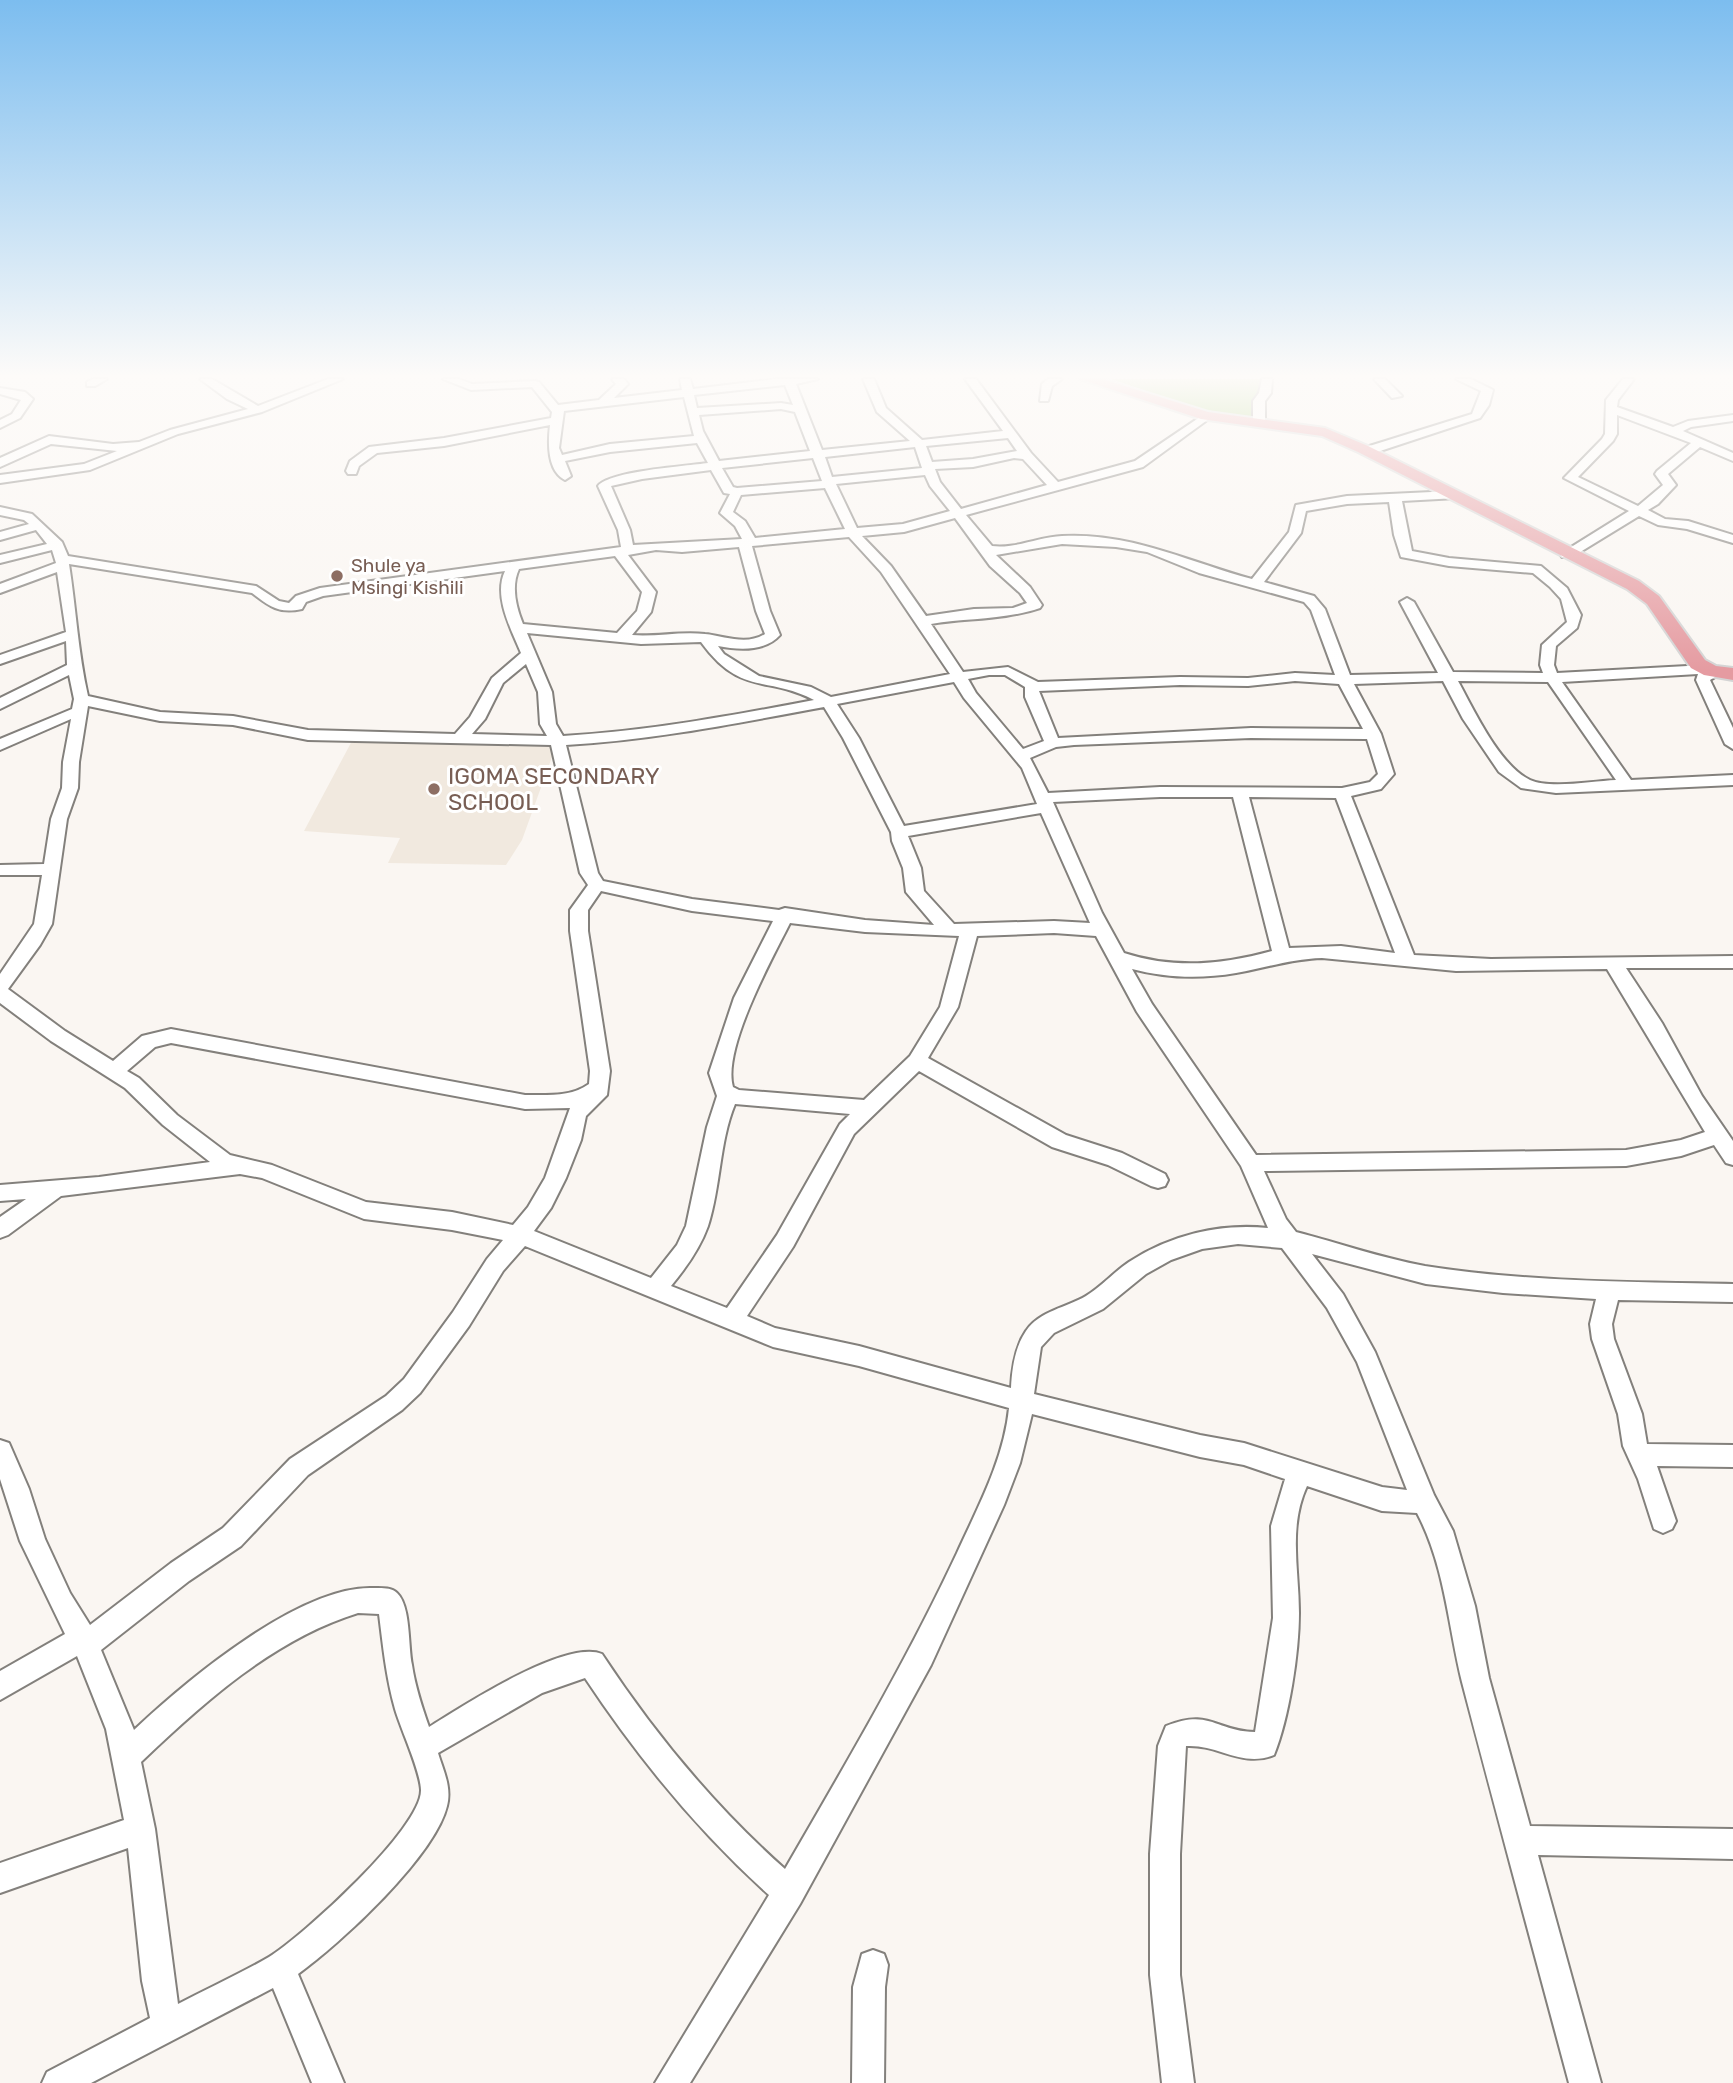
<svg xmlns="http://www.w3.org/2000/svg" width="1733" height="2083" viewBox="0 0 1733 2083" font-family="Rubik,sans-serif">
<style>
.built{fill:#f1e9df}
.forest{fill:#9fcb6f}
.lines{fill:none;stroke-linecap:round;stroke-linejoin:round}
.minor-casing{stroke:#83807c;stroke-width:4}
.major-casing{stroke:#d4d4d4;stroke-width:4}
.minor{fill:#fff;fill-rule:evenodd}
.major{fill:#e59ba1;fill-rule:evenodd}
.education-dot{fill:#8d6e63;stroke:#fff;stroke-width:2.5}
.labels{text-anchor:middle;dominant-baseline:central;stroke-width:6;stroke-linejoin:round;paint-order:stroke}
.far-education-label{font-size:19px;fill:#785e54;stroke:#fff;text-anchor:start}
.education-label{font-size:23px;fill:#785e54;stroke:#fff;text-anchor:start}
</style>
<rect width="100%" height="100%" fill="#faf6f2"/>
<path class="built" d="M 353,739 L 556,746 L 522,840 L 506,865 L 388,863 L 400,838 L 304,831 Z"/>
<path class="forest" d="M 1111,379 L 1268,379 L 1259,394 L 1261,420 L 1195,408 Z"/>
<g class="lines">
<g class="minor-casing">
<g id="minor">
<path d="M 93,379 L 107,379 L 95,386 L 87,386 L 87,382 Z"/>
<path d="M 200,379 L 212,379 L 258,406 L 328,379 L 343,379 L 262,412 L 178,434 L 90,470 L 0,483 L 0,475 L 84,464 L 117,451 L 51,444 L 0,467 L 0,458 L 49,436 L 113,444 L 139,442 L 170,430 L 248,409 L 227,399 Z"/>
<path d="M 443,379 L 459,379 L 472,384 L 535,381 L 539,382 L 558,405 L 599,400 L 616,384 L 612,379 L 624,379 L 628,384 L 614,398 L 682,390 L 680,379 L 690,379 L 693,389 L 776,379 L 818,379 L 796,384 L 822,450 L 910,441 L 877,412 L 863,379 L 874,379 L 886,408 L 922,440 L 1003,431 L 965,379 L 976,379 L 1031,453 L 1058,482 L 1135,461 L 1206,413 L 1210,414 L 1210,418 L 1143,467 L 966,515 L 992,546 C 1015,549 1039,537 1062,536 C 1130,532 1189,562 1252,579 L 1289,532 L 1296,505 L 1347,496 L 1453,491 L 1457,492 L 1457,498 L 1402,501 L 1412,551 L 1449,558 L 1541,566 L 1567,588 L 1581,615 L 1577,628 L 1556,646 L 1554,665 L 1557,673 L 1706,665 L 1723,672 L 1710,680 L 1733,728 L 1733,749 L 1725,744 L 1696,680 L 1698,674 L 1562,682 L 1631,780 L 1733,775 L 1733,785 L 1556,793 L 1521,788 L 1499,772 L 1463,719 L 1443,681 L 1354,684 L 1381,734 L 1394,774 L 1381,789 L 1351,796 L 1414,955 L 1491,959 L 1733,956 L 1733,968 L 1626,968 L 1662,1023 L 1702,1096 L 1733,1141 L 1733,1165 L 1726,1163 L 1714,1145 L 1681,1156 L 1626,1166 L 1264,1171 L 1286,1219 L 1296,1232 C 1339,1243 1381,1258 1425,1266 C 1526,1282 1631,1282 1733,1284 L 1733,1302 L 1618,1300 L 1612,1324 L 1614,1339 L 1642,1414 L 1647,1444 L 1733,1445 L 1733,1467 L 1657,1466 L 1676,1521 L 1672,1529 L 1663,1533 L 1654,1529 L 1638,1479 L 1623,1446 L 1618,1414 L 1592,1339 L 1590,1324 L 1596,1299 L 1503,1293 L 1426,1284 L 1312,1254 L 1343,1294 L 1375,1352 L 1434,1495 L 1453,1531 L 1475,1606 L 1489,1678 L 1530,1826 L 1733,1829 L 1733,1859 L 1538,1855 L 1601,2083 L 1569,2083 C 1533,1948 1497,1817 1462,1682 C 1448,1625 1445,1566 1417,1513 L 1382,1511 L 1307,1486 C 1288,1527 1299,1570 1299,1613 C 1299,1653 1289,1718 1274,1755 C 1242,1768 1218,1744 1186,1746 L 1180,1854 L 1180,1975 L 1194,2083 L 1162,2083 L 1150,1975 L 1150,1854 L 1158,1746 L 1166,1726 C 1210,1708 1215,1731 1255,1732 L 1273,1618 L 1271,1526 L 1285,1479 L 1244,1465 L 1200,1457 L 1032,1414 L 1020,1463 L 1004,1505 L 931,1665 L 800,1904 L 690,2083 L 655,2083 L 769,1895 C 698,1831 638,1758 585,1678 L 542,1693 L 438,1753 C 443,1770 452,1787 447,1806 C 435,1856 340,1944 298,1974 L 344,2083 L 312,2083 L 273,1988 L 91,2083 L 42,2083 L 47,2072 L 150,2018 L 142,1981 L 128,1848 L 0,1893 L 0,1863 L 124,1820 L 106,1729 L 77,1656 L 0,1700 L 0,1671 L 65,1634 L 20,1541 L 0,1479 L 0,1440 L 9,1443 L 29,1489 L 45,1539 L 70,1593 L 90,1625 L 171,1563 L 223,1528 L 290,1459 L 386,1396 L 404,1379 L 453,1312 L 487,1259 L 503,1240 L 452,1230 L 364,1219 L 262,1178 L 240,1174 L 61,1196 L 8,1235 L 0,1238 L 0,1217 L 26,1199 L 0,1201 L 0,1185 L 99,1177 L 210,1162 L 163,1125 L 125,1088 L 51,1041 L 0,1003 L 0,974 L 34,924 L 42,875 L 0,875 L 0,865 L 44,864 L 51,819 L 62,788 L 63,762 L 71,719 L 0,750 L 0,739 L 72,709 L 74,699 L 69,675 L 0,709 L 0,698 L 67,665 L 66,641 L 0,664 L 0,655 L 66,632 L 57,572 L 0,593 L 0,584 L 56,563 L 52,550 L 0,563 L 0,555 L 47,544 L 36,530 L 0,540 L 0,532 L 29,524 L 24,520 L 0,515 L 0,507 L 32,514 L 62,542 L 68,556 L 256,586 L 279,601 L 289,603 L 296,596 L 320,588 L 621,547 L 618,530 L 598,486 C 610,471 686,466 708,463 L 697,443 L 610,452 L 565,461 L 571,476 L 565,480 C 547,471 548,442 550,425 L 444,446 L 377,453 L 359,466 L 356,474 L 348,474 L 346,471 L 350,461 L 369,447 L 444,438 L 551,418 L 552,412 L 532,387 L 471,390 ZM 785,385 L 793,405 L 781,403 L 697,408 L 694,395 ZM 684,397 L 694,436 L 610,444 L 562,455 L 559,448 L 564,411 ZM 781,409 L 795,412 L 810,451 L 719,461 L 703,431 L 699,415 ZM 1008,438 L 1017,451 L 973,459 L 932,462 L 926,446 ZM 915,447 L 922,468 L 832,477 L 825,457 ZM 813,458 L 822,481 L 737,488 L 733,487 L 722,468 ZM 1014,458 L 1023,459 L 1047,485 L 961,509 L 940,482 L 935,469 L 973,467 ZM 711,470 L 724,493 L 730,494 L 720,513 L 735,526 L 742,539 L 633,545 L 630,530 L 611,486 L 642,479 ZM 925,475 L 930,486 L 950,511 L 903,524 L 857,528 L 836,484 ZM 825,488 L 845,529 L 755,538 L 745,521 L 733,512 L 741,495 ZM 1389,502 L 1394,535 L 1401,557 L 1449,566 L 1533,573 L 1550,587 L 1561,599 L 1567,622 L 1542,645 L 1540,665 L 1543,673 L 1453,672 L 1414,602 L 1407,598 L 1400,602 L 1438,673 L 1350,675 L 1325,609 L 1314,596 L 1264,582 L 1301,533 L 1306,511 L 1347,504 ZM 955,518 L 990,566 L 1020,593 L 1027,603 L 1013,608 L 974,609 L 926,616 L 891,566 L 862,536 L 904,532 ZM 849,537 L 881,572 L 950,674 L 831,697 L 811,687 L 759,676 L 724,654 L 718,646 C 738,650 765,652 780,635 L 770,611 L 752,546 ZM 1062,544 L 1116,547 L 1147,552 L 1199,573 L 1304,602 L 1311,610 L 1335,675 L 1295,673 L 1248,678 L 1180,677 L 1038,682 L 1008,667 L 963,672 L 931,624 C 967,618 1005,620 1040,608 L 1042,605 L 1030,587 L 996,555 ZM 739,547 L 756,611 L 765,634 C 746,646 725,636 705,634 C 681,631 656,637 632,635 L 651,612 L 656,592 L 628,555 L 656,550 L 682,552 ZM 615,556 L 642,592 L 637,611 L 617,633 L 523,624 C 516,607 511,586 519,569 ZM 69,564 L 252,593 C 270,607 279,614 302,609 L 306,602 L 323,596 L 505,571 C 493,596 511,629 521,653 L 492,678 L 470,717 L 455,734 L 308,730 L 233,716 L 160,712 L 88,696 C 78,653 76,608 69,564 ZM 527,633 L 641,644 L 701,642 C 741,697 766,675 814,700 C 730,716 648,731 563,736 L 556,724 L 552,692 ZM 526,664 L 538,692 L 540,724 L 547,736 L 472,734 L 485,719 L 503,683 ZM 989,675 L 1005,675 L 1025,687 L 1025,697 L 1044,741 L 1023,749 L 976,693 L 968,679 ZM 1295,681 L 1339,684 L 1363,729 L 1251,728 L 1058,738 L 1039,691 L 1180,685 L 1248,686 ZM 1458,681 L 1548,682 L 1616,780 C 1594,781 1549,789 1530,780 C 1499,765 1474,710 1458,681 ZM 954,682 L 964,698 L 1022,768 L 1037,804 L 904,826 L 859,738 L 837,704 ZM 88,706 L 160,721 L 233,725 L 308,740 L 551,745 L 580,873 L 588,885 L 570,910 L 570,931 L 590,1071 L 589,1084 C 571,1097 547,1095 525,1095 L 171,1029 L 142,1036 L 113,1061 L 65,1031 L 8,989 L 40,945 L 52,924 L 67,819 L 78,788 L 79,762 ZM 824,707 L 843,738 L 891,832 L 892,841 L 903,868 L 906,892 L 934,925 L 865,920 L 785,908 L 779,910 L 692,899 L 603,881 L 598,873 L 566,745 C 654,740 738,723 824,707 ZM 1251,738 L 1367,739 L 1378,774 L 1370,782 L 1342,788 L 1160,787 L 1048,793 L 1030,758 L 1056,747 L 1074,745 ZM 1160,797 L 1233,797 L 1272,951 C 1221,965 1174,969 1124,953 L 1102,913 L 1053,802 ZM 1249,797 L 1336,798 L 1395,953 L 1341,946 L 1289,948 ZM 1041,813 L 1090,923 L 1054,921 L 954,924 L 924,891 L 921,868 L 908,836 ZM 601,891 L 692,911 L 773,921 L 734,998 L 709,1073 L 717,1096 L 707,1127 L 686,1226 L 677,1245 L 651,1278 L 534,1231 L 551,1208 L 566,1178 L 581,1140 L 586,1116 L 607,1095 L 610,1071 L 588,931 L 588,910 ZM 790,923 L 865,932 L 959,936 L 940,1007 L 910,1056 L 864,1100 L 739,1090 L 733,1087 C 722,1049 772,959 790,923 ZM 1054,933 L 1096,936 L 1137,1012 L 1241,1166 L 1268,1228 C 1220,1223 1170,1235 1129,1262 C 1114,1272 1102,1286 1086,1296 C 1068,1307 1039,1311 1026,1331 C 1015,1347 1012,1368 1011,1388 L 859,1346 L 775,1328 L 747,1316 L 793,1247 L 854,1134 L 919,1071 L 1052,1147 L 1108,1165 L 1151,1186 L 1158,1188 L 1165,1186 L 1168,1180 L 1165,1174 L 1122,1153 L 1066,1135 L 928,1058 L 958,1007 L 977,936 ZM 1322,958 L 1456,971 L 1607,969 L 1705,1132 L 1681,1140 L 1626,1150 L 1256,1155 L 1152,1004 L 1132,969 C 1166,978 1201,979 1236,973 C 1265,968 1291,959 1322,958 ZM 171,1043 L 525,1109 L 570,1108 L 545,1178 L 528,1207 L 513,1225 L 452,1212 L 366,1202 L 272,1165 L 230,1155 L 177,1115 L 139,1078 L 127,1071 L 155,1047 ZM 735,1104 L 850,1114 L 840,1124 L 777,1235 L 727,1308 L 671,1286 C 686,1268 700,1248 708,1226 C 721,1186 719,1143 735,1104 ZM 1238,1244 L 1282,1248 L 1327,1308 L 1357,1362 L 1407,1490 L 1382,1487 L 1244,1443 L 1200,1435 L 1034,1394 L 1041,1347 L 1054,1333 L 1103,1309 L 1146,1274 L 1171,1260 L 1202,1249 ZM 525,1246 L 773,1347 L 859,1366 L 1009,1408 C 1004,1459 978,1507 957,1553 C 906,1662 845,1765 785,1869 C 714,1806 654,1733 602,1654 C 565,1639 463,1706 429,1727 C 422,1707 415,1686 412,1665 C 408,1647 411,1606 397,1593 C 391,1587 381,1588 372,1588 C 299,1586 186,1681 134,1730 L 101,1650 L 189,1581 L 241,1546 L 308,1475 L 402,1410 L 420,1393 L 469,1326 L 503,1271 ZM 358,1613 L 379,1614 C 383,1646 386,1677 395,1709 C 401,1730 420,1769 421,1790 C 422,1828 302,1937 269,1957 C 240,1974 208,1988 178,2004 L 155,1829 L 141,1762 C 204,1702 274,1639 358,1613 Z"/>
<path d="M 1048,379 L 1062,379 L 1052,386 L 1048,401 L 1040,401 L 1042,384 Z"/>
<path d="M 1262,379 L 1272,379 L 1271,393 L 1265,401 L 1265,422 L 1259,425 L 1253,422 L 1253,401 L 1259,393 Z"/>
<path d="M 1374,379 L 1385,379 L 1402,396 L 1392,398 Z"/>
<path d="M 1456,379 L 1471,379 L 1493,390 L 1489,405 L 1480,418 L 1371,454 L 1363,454 L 1363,448 L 1472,414 L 1481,391 Z"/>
<path d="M 1623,379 L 1634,379 L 1618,400 L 1617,407 L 1673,427 L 1688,421 L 1733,415 L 1733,421 L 1691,427 L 1683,431 L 1733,453 L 1733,461 L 1700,447 L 1668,474 L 1676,485 L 1658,504 L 1648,510 L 1665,519 L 1688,521 L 1733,535 L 1733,543 L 1687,529 L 1658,525 L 1639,516 L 1572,557 L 1562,557 L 1560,554 L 1629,511 L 1564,478 L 1602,439 L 1605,434 L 1606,400 ZM 1617,415 L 1691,443 L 1657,471 L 1655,474 L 1663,485 L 1638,506 L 1578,477 L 1613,441 L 1617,434 Z"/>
<path d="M 0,388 L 25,392 L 33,399 L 20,418 L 0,428 L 0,420 L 12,414 L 21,400 L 0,394 Z"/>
<path d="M 873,1950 L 884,1954 L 888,1965 L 885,1987 L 884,2083 L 852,2083 L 853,1987 L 862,1954 Z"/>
</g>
</g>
<g class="major-casing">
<path id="major" d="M 1080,379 L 1102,379 L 1208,412 L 1325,428 L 1368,446 L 1639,581 L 1659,596 L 1705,660 L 1716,666 L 1733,668 L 1733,680 L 1704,675 L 1691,668 L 1647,604 L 1627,589 L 1358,452 L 1322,436 L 1201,419 Z"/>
</g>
<use href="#minor" class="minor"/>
<use href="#major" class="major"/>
</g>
<linearGradient id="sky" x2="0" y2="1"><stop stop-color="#7cbdef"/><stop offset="0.56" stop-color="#fdfbf9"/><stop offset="1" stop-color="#fdfbf9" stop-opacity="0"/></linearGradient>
<rect width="1733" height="671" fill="url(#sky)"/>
<g class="education-dot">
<circle cx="337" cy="576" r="7"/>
<circle cx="434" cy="789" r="7"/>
</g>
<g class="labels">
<g class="far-education-label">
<text x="351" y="565">Shule ya<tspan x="351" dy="22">Msingi Kishili</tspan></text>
</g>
<g class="education-label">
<text x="448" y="776">IGOMA SECONDARY<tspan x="448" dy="26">SCHOOL</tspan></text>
</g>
</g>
</svg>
